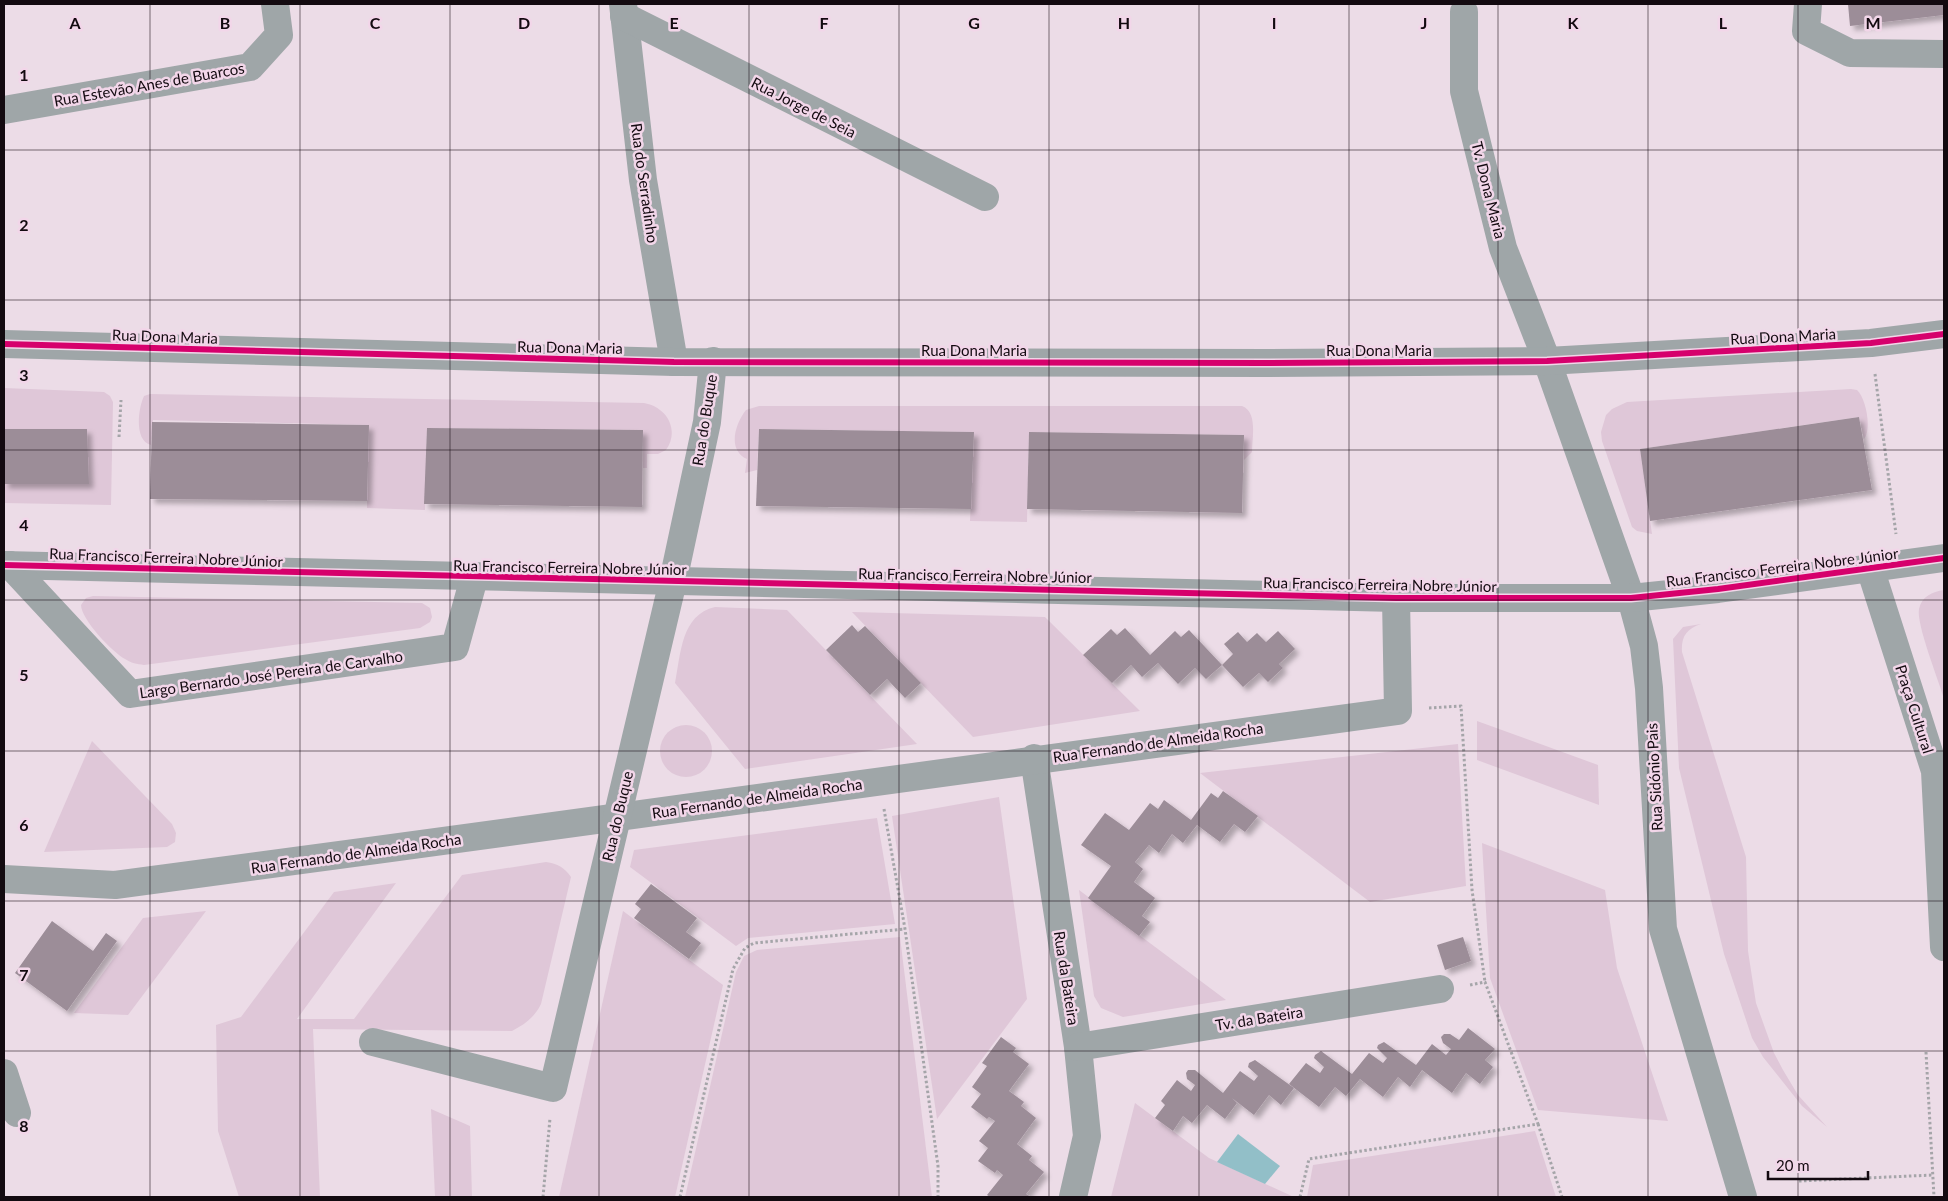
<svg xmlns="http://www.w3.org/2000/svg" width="1948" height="1201" viewBox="0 0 1948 1201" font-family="Lato,sans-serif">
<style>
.green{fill:#dfc7d8}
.water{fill:#92bfc8}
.building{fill:#9c8d98;filter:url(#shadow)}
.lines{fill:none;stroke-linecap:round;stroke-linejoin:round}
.path{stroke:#a5a5a9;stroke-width:3;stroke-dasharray:2.5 2.5;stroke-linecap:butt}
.minor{stroke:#9fa6a8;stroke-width:28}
.tertiary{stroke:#9fa6a8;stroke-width:28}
.cycleway-casing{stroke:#f2d6e9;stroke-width:9}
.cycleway{stroke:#d6006c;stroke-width:6}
.grid{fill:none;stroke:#130a10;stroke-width:1;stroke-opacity:0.55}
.labels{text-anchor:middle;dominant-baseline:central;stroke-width:5;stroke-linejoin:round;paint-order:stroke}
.street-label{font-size:15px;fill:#130a10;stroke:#f2d6e9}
.grid-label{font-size:16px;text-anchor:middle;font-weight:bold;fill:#130a10;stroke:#f2d6e9;stroke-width:5;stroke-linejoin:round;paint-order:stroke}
</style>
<defs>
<filter id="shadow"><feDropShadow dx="4.5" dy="4.5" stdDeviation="2.5" flood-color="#0004"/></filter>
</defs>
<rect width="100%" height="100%" fill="#ecdce7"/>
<g class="green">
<path d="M 4,388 L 104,392 L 110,396 L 113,402 L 111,505 L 4,503 Z"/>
<path d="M 1851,389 L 1857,390 C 1866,398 1872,429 1864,439 L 1859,417 L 1640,449 L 1652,534 L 1637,531 L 1632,527 L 1602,441 L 1601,432 L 1606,415 L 1612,409 L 1627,402 Z"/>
<path d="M 150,394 L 644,403 C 667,407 680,430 666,450 L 658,454 L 647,454 L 647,468 L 643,468 L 643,430 L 427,428 L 425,510 L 367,508 L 368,425 L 153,420 L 151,445 C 134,441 138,409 144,396 Z"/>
<path d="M 759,406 L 1242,406 C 1258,412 1252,438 1252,452 L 1244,460 L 1244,435 L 1029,432 L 1027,522 L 970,521 L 974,432 L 759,429 L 757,470 L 745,473 L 747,459 C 727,450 735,424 746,410 Z"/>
<path d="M 1944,590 L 1944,699 C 1939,681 1916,624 1919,609 C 1922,596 1932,592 1944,590 Z"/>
<path d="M 93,596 L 422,603 L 430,608 L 432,617 L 430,622 L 420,628 L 144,665 C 137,664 131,663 125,659 C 112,652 81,619 81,605 L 86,598 Z"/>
<path d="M 715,607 L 787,610 L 917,744 L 745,769 L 675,683 C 681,653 681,615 715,607 Z"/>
<path d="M 852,612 L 1045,617 L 1140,711 L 973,737 Z"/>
<path d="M 1701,624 C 1686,629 1681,637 1682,652 L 1746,857 L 1748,951 L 1756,1003 L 1774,1053 L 1783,1070 L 1798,1095 L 1827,1127 L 1802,1106 L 1763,1057 L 1752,1038 L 1724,954 L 1679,768 L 1673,639 L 1683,627 Z"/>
<path d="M 1477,721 L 1598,765 L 1599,805 L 1477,760 Z"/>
<circle cx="686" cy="751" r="26"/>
<path d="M 92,741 L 172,824 L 176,833 L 175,842 L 167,847 L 44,852 Z"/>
<path d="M 1458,744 L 1466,886 L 1370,902 L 1200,773 Z"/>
<path d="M 999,797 L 1027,999 L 937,1119 L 892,816 Z"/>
<path d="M 877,818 L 895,924 L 748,938 L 736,946 L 630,867 L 634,850 Z"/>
<path d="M 1482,843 L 1605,890 L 1617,968 L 1668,1121 L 1538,1110 L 1490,978 Z"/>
<path d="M 546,862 C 558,864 564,867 571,877 L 541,1004 C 534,1018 525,1024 512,1031 L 313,1029 L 320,1197 L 239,1197 L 218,1131 L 216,1025 L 241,1017 L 334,892 L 396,883 L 297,1019 L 354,1019 L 462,875 Z"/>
<path d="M 1079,890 L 1226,1000 L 1123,1017 L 1101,1008 L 1094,996 Z"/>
<path d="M 206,911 L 128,1015 L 74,1013 L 143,918 Z"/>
<path d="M 623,911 L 723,985 L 675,1197 L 559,1197 Z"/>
<path d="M 900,937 L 932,1197 L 685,1197 L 736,972 L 744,956 L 757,950 Z"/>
<path d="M 1135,1103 L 1209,1158 L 1294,1197 L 1111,1197 Z"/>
<path d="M 431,1109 L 470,1126 L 472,1197 L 435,1197 Z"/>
<path d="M 1535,1131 L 1556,1197 L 1307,1197 L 1313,1165 Z"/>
</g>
<path class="water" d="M 1238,1134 L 1280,1166 L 1265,1184 L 1217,1162 Z"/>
<g class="building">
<path d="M 1848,4 L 1944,4 L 1944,15 L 1850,26 Z"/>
<path d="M 1859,417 L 1872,490 L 1650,521 L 1640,449 Z"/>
<path d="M 152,422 L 369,425 L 367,501 L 150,499 Z"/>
<path d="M 427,428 L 643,430 L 642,507 L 424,504 Z"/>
<path d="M 4,429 L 87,429 L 89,484 L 4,484 Z"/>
<path d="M 759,429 L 974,432 L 971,509 L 756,506 Z"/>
<path d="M 1029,432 L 1244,435 L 1242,513 L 1027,509 Z"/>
<path d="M 852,625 L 858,632 L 865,626 L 921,683 L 905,698 L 887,679 L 870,695 L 826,650 Z"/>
<path d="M 1125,628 L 1150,655 L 1175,631 L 1181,637 L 1189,630 L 1222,665 L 1206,679 L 1195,668 L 1178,684 L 1158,663 L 1142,677 L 1131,665 L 1112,683 L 1083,655 L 1111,629 L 1117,635 Z"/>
<path d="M 1278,631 L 1295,649 L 1279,664 L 1283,668 L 1268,682 L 1259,673 L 1243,687 L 1222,665 L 1233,654 L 1224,644 L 1238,632 L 1247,642 L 1257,633 L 1266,642 Z"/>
<path d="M 1223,791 L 1258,816 L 1245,832 L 1234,824 L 1220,842 L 1197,825 L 1183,843 L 1172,834 L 1159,853 L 1149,845 L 1135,862 L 1143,869 L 1134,882 L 1155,898 L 1142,916 L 1150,922 L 1139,936 L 1088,898 L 1111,866 L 1081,845 L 1105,813 L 1129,830 L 1150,803 L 1158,809 L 1164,800 L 1191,820 L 1211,793 L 1218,798 Z"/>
<path d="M 651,884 L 697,918 L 686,932 L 701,943 L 689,959 L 634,918 L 641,909 L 635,904 Z"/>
<path d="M 52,921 L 93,951 L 106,933 L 117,941 L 67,1011 L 15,973 Z"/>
<path d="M 1463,937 L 1471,961 L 1445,970 L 1437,945 Z"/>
<path d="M 1468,1028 L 1495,1049 L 1485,1060 L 1493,1067 L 1480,1084 L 1466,1073 L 1452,1093 L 1422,1070 L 1410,1087 L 1398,1077 L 1383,1097 L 1360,1079 L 1346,1096 L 1335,1087 L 1319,1107 L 1289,1084 L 1306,1063 L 1320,1073 L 1324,1067 L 1314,1058 L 1315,1055 L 1321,1051 L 1352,1074 L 1369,1053 L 1383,1063 L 1387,1058 L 1377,1048 L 1378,1045 L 1384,1042 L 1416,1065 L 1432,1044 L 1446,1055 L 1451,1049 L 1443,1043 L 1441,1037 L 1444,1034 L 1450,1034 L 1459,1040 Z"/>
<path d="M 1001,1037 L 1016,1048 L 1013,1052 L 1029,1064 L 1009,1091 L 1024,1102 L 1021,1106 L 1036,1118 L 1017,1144 L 1032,1156 L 1029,1160 L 1044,1172 L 1026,1194 L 1031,1197 L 990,1197 L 987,1195 L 1003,1175 L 997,1170 L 995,1173 L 978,1161 L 988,1148 L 979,1141 L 995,1121 L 989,1117 L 987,1119 L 971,1107 L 981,1094 L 972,1087 L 987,1066 L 982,1063 Z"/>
<path d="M 1255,1060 L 1294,1088 L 1281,1105 L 1269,1095 L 1254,1115 L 1232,1098 L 1237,1103 L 1225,1119 L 1207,1105 L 1192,1123 L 1183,1116 L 1173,1131 L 1155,1118 L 1165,1105 L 1161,1101 L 1177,1080 L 1191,1091 L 1195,1085 L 1187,1079 L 1186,1073 L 1188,1070 L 1195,1070 L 1223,1093 L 1240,1071 L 1254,1081 L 1258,1076 L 1248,1067 L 1249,1063 Z"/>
</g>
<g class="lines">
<g class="path">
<path d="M 1875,374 L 1896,534"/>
<path d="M 119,437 L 121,400"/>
<path d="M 1429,708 L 1461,706 L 1472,890 L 1485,982"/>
<path d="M 884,809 L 905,929 L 938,1166 L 938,1197"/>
<path d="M 1926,1052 L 1934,1197"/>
<path d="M 1538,1124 L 1562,1197"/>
<path d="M 1799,1181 L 1933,1175"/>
<path d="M 543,1197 L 550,1118"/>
<path d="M 680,1197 L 733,969 L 745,948 L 754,943 L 905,929"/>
<path d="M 1300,1197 L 1309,1159 L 1538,1124 L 1485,982 L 1470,985"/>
</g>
<g class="minor">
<path d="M 623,4 L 643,180 L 674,362"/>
<path d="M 1808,4 L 1806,31 L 1850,53 L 1944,54"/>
<path d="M 1464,12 L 1464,91 L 1503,248 L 1547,361 L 1631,598 L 1644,646 L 1649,688 L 1663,929 L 1743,1197"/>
<path d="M 624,16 L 985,197"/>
<path d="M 4,110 L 250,67 L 279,35 L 275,4"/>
<path d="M 4,565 L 1396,598 L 1631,598 L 1718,589 L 1944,558"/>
<path d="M 10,565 L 130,694 L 455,647 L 474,578"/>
<path d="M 1870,568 L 1935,771 L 1944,947"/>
<path d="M 1034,758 L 1078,1047 L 1087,1136 L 1073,1197"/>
<path d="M 4,879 L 115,885 C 543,829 970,765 1398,711 L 1396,598"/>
<path d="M 373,1042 L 553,1088 L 673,581 L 707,422 L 713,361"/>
<path d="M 1078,1047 L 1440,989"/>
<path d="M 4,1073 L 17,1113"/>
</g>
<path class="tertiary" d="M 4,344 L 674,362 L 1267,363 L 1547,361 L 1871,343 L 1944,334"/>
<g class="cycleway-casing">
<g id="cycleway">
<path d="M 4,344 L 674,362 L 1267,363 L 1547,361 L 1871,343 L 1944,334"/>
<path d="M 4,565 L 1396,598 L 1631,598 L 1718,589 L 1944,558"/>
</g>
</g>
<use href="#cycleway" class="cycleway"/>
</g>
<path class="grid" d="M 150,4 L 150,1197M 300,4 L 300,1197M 450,4 L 450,1197M 599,4 L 599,1197M 749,4 L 749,1197M 899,4 L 899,1197M 1049,4 L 1049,1197M 1199,4 L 1199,1197M 1349,4 L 1349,1197M 1498,4 L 1498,1197M 1648,4 L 1648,1197M 1798,4 L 1798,1197M 4,150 L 1944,150M 4,300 L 1944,300M 4,450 L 1944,450M 4,600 L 1944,600M 4,751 L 1944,751M 4,901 L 1944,901M 4,1051 L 1944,1051"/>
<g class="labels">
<g class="street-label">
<text transform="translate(149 84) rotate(-10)">Rua Estevão Anes de Buarcos</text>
<text transform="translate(804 107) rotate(27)">Rua Jorge de Seia</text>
<text transform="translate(645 183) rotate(82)">Rua do Serradinho</text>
<text transform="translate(1489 190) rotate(76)">Tv. Dona Maria</text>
<text transform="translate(165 336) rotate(2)">Rua Dona Maria</text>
<text transform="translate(1783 336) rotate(-3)">Rua Dona Maria</text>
<text transform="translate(570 347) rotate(1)">Rua Dona Maria</text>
<text x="974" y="350">Rua Dona Maria</text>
<text x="1379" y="350">Rua Dona Maria</text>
<text transform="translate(704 420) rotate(-81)">Rua do Buque</text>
<text transform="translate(166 557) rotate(2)">Rua Francisco Ferreira Nobre Júnior</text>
<text transform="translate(570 567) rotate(1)">Rua Francisco Ferreira Nobre Júnior</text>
<text transform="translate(1782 567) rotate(-7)">Rua Francisco Ferreira Nobre Júnior</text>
<text transform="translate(975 575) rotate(1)">Rua Francisco Ferreira Nobre Júnior</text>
<text transform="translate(1380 584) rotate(1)">Rua Francisco Ferreira Nobre Júnior</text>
<text transform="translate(271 674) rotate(-8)">Largo Bernardo José Pereira de Carvalho</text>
<text transform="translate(1915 709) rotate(72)">Praça Cultural</text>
<text transform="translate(1158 742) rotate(-8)">Rua Fernando de Almeida Rocha</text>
<text transform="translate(1654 777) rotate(-93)">Rua Sidónio Pais</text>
<text transform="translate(757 798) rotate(-8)">Rua Fernando de Almeida Rocha</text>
<text transform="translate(617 816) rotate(-77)">Rua do Buque</text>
<text transform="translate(356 853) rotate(-8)">Rua Fernando de Almeida Rocha</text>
<text transform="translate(1067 978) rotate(81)">Rua da Bateira</text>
<text transform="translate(1259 1018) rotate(-9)">Tv. da Bateira</text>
</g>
</g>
<g class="grid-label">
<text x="75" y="29">A</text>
<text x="225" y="29">B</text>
<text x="375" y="29">C</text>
<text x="524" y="29">D</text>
<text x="674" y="29">E</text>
<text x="824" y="29">F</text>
<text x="974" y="29">G</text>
<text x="1124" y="29">H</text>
<text x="1274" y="29">I</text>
<text x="1424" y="29">J</text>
<text x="1573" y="29">K</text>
<text x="1723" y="29">L</text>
<text x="1873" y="29">M</text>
<text x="24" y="81">1</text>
<text x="24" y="231">2</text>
<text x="24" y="381">3</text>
<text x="24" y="531">4</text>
<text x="24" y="681">5</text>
<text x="24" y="831">6</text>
<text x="24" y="981">7</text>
<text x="24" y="1132">8</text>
</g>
<rect width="1948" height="1201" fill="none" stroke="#130a10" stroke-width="10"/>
<path d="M1768 1171v8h100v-8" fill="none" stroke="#130a10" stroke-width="2.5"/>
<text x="1776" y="1171" font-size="15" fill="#130a10" stroke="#f2d6e9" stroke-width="4" paint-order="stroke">20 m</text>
</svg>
